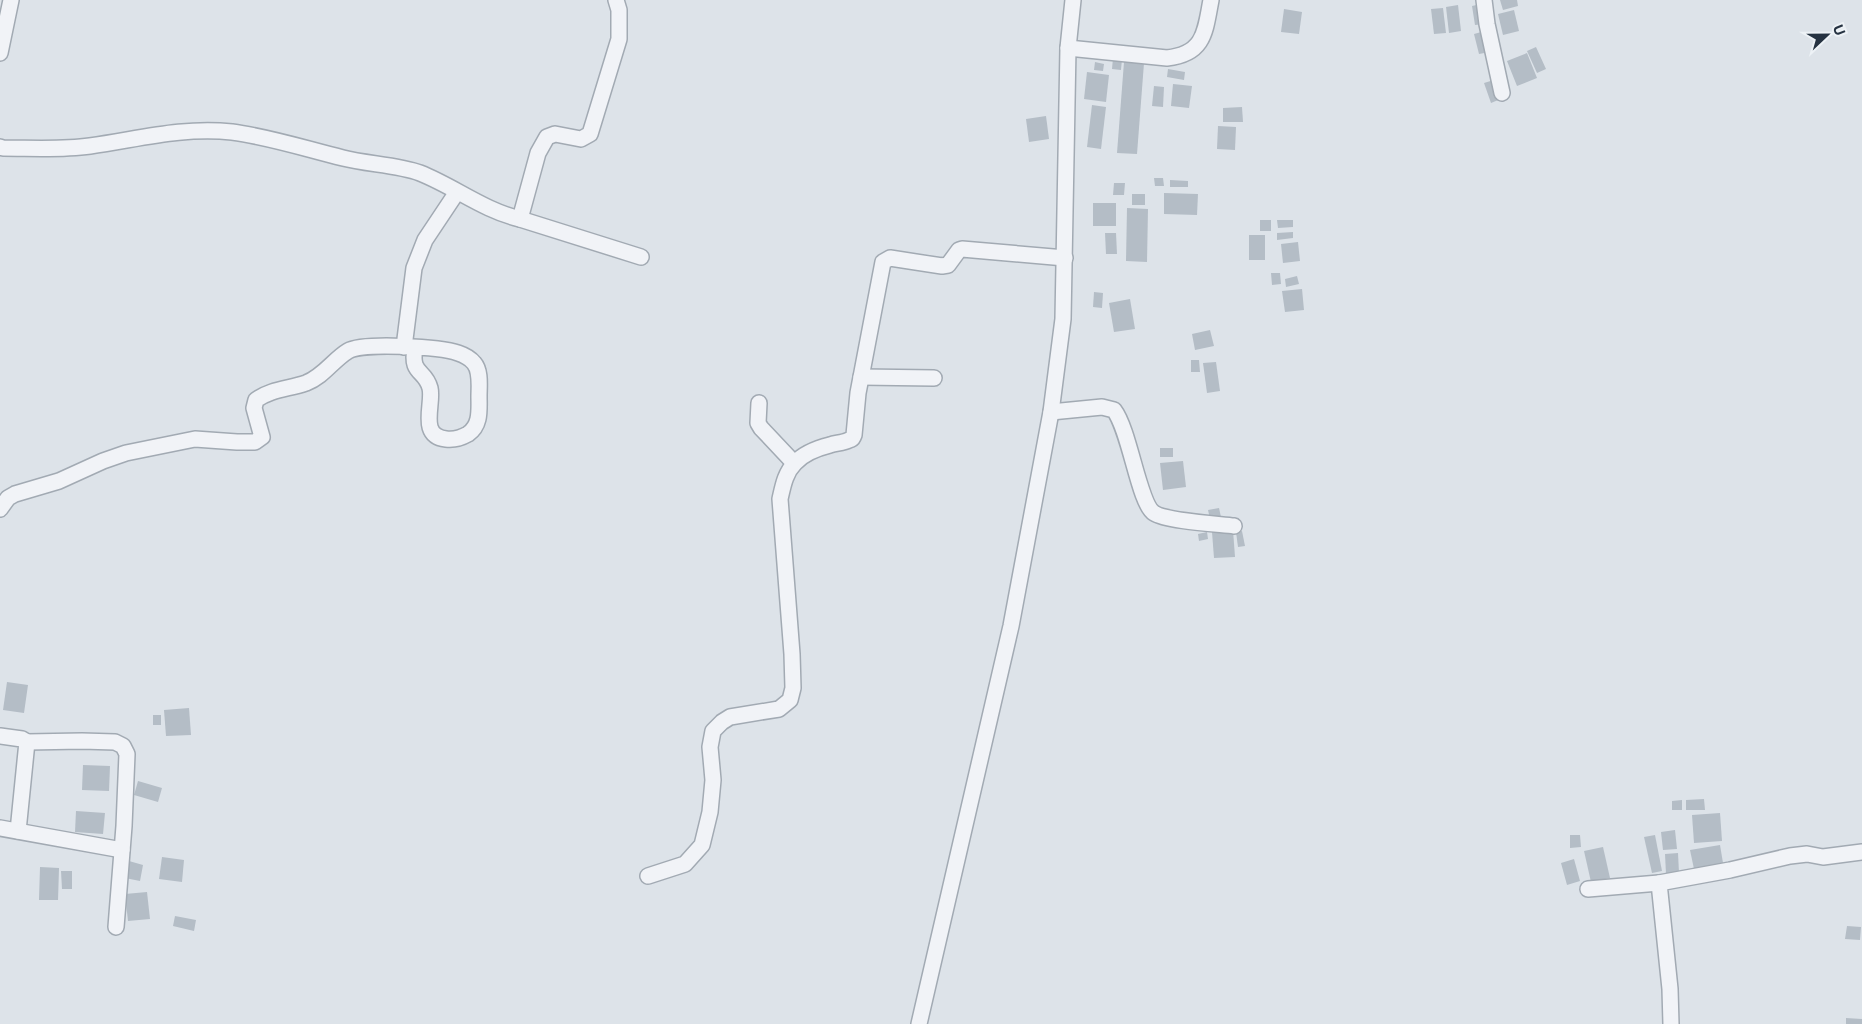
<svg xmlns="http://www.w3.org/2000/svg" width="1862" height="1024" viewBox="0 0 1862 1024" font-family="Inter,sans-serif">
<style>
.building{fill:#b4bdc6}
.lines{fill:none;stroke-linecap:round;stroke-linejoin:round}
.minor-casing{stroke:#a2aab3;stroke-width:18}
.minor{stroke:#f1f3f7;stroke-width:15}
</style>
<rect width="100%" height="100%" fill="#dde3e9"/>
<g class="building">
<path d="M 1500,0 L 1517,0 L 1518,6 L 1503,10 Z"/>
<path d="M 1481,4 L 1485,24 L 1475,25 L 1472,6 Z"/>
<path d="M 1458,5 L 1461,31 L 1449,33 L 1446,7 Z"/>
<path d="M 1443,8 L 1446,33 L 1434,34 L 1431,9 Z"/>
<path d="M 1284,9 L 1302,12 L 1299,34 L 1281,32 Z"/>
<path d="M 1514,10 L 1519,31 L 1503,35 L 1498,14 Z"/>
<path d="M 1485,31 L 1490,52 L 1479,54 L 1474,34 Z"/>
<path d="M 1536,47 L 1546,69 L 1537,73 L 1527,51 Z"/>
<path d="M 1527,53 L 1537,78 L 1517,86 L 1507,61 Z"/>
<path d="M 1113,58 L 1122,59 L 1121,70 L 1112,69 Z"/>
<path d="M 1095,62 L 1104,64 L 1103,71 L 1094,70 Z"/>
<path d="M 1124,62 L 1144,63 L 1137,154 L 1117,153 Z"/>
<path d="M 1168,69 L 1185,72 L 1184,80 L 1167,77 Z"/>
<path d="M 1087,72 L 1109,75 L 1106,102 L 1084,99 Z"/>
<path d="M 1497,79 L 1503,98 L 1491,103 L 1484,83 Z"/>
<path d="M 1173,84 L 1192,86 L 1189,108 L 1171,106 Z"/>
<path d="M 1154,86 L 1164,87 L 1163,107 L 1152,106 Z"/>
<path d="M 1092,105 L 1106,107 L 1101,149 L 1087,147 Z"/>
<path d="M 1242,107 L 1243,122 L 1223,122 L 1223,108 Z"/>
<path d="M 1046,116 L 1049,139 L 1029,142 L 1026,119 Z"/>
<path d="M 1218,126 L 1236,127 L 1235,150 L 1217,149 Z"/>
<path d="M 1154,178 L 1163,178 L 1164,186 L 1155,186 Z"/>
<path d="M 1170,180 L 1188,181 L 1188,187 L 1170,187 Z"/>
<path d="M 1114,183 L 1125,183 L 1124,195 L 1113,195 Z"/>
<path d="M 1164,193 L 1198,194 L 1197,215 L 1164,214 Z"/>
<rect x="1132" y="194" width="13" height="11"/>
<rect x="1093" y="203" width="23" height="23"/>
<path d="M 1127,208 L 1148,209 L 1147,262 L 1126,261 Z"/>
<rect x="1260" y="220" width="11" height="11"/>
<path d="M 1277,220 L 1293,220 L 1293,227 L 1278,228 Z"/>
<path d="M 1293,232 L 1293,238 L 1277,240 L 1277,233 Z"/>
<path d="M 1105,233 L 1116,233 L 1117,254 L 1106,254 Z"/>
<rect x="1249" y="235" width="16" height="25"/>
<path d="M 1298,242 L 1300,261 L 1283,263 L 1281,244 Z"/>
<path d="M 1271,273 L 1280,273 L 1281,284 L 1272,285 Z"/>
<path d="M 1297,276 L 1299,284 L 1286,287 L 1285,279 Z"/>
<path d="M 1302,289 L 1304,310 L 1285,312 L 1282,291 Z"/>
<path d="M 1094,292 L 1103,293 L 1102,308 L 1093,307 Z"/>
<path d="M 1130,299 L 1135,329 L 1114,332 L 1109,303 Z"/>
<path d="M 1210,330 L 1214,346 L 1195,350 L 1192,334 Z"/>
<path d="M 1191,360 L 1199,360 L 1200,372 L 1191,372 Z"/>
<path d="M 1216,362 L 1220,391 L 1207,393 L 1203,363 Z"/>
<rect x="1160" y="448" width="13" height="9"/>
<path d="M 1183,461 L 1186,487 L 1163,490 L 1160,463 Z"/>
<path d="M 1219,508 L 1221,517 L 1210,519 L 1208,510 Z"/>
<path d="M 1233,530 L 1235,557 L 1214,558 L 1212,532 Z"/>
<path d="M 1242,531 L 1245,546 L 1238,547 L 1236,532 Z"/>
<path d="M 1207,532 L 1208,539 L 1199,541 L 1198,534 Z"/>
<path d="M 7,682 L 28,685 L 24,713 L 3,710 Z"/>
<path d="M 189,708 L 191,735 L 166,736 L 164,710 Z"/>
<rect x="153" y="715" width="8" height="10"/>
<path d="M 83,765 L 110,766 L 109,791 L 82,790 Z"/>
<path d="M 138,781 L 162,788 L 158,802 L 134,795 Z"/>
<path d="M 1704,799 L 1705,810 L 1686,810 L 1686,800 Z"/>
<path d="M 1682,800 L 1682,810 L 1672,810 L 1672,801 Z"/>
<path d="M 76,811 L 105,813 L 103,834 L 75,832 Z"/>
<path d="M 1720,813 L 1722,841 L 1694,843 L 1692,815 Z"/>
<path d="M 1675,830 L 1677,849 L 1663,850 L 1661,832 Z"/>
<path d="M 1570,835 L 1580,835 L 1581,847 L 1570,848 Z"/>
<path d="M 1655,835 L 1662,871 L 1652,873 L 1644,837 Z"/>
<path d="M 1720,845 L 1723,863 L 1694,869 L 1690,850 Z"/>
<path d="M 1603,847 L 1610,878 L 1591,882 L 1584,851 Z"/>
<path d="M 1678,853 L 1679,873 L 1666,874 L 1665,854 Z"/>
<path d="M 162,857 L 184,860 L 182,882 L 159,879 Z"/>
<path d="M 1574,859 L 1580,881 L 1567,885 L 1561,863 Z"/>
<path d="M 129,861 L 143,865 L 140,881 L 125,878 Z"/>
<path d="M 40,867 L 59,868 L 58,900 L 39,900 Z"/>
<path d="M 61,871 L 72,871 L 72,889 L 62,889 Z"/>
<path d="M 147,892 L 150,919 L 128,921 L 125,894 Z"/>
<path d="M 175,916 L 196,920 L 194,931 L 173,926 Z"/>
<path d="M 1847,926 L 1861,927 L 1860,940 L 1845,939 Z"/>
<path d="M 1846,1018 L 1862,1019 L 1862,1024 L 1846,1024 Z"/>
</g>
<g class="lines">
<g class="minor-casing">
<g id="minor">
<path d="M 1484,0 L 1487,24 L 1502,93"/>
<path d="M 1068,48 L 1167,58 C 1205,54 1205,31 1211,0"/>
<path d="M 0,53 L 11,0"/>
<path d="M 0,147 L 3,148 C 31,148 62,150 90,146 C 140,139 181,127 232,132 C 270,137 306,149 343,158 C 366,164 399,165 420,173 C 455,187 483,210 520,219 L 538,153 L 547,137 L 555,134 L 581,139 L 590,134 L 619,39 L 619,10 L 616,0"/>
<path d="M 520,219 L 641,257"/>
<path d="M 404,347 L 414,268 L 425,240 L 457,192"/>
<path d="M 861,377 L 934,378"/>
<path d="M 759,403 L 758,423 L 761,428 L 794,463"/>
<path d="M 1051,412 L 1102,407 L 1114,410 C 1130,431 1139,504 1154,513 C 1166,521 1217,524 1234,526"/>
<path d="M 0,509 L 8,498 L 15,494 L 59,481 L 103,461 L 126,453 L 195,439 L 237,442 L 255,442 L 262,437 L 254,408 L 256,400 C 271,389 289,389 306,383 C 324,376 333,360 348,351 C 363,342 441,347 458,353 C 464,355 470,358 474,363 C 481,371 479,386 479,396 C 479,410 481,425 468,434 C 461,438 454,440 446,439 C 418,436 434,404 430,388 C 425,369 410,375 415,348"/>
<path d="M 0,736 L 22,739 L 27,742 L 18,831"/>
<path d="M 27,742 L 82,741 L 115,742 L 123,746 L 127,754 L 124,826 L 116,927"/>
<path d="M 0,828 L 122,850"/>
<path d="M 648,876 L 685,864 L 702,845 L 710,812 L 713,780 L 710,747 L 713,731 L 722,722 L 730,717 L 779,709 L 790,700 L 793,688 L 792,654 L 780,499 C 783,486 785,473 795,463 C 803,454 818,448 830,445 C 836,443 843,443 849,440 C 853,439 852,439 854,435 L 858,393 L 883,262 L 890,258 L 942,266 L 948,265 L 959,250 L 962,249 L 1065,258"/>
<path d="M 1588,889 L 1659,883"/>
<path d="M 919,1024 L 1011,626 L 1051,412 L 1063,319 L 1068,48 L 1073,0"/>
<path d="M 1671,1024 L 1670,989 L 1659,883 L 1730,870 L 1790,856 L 1807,854 L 1823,857 L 1862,852"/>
</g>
</g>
<use href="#minor" class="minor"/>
</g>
<g transform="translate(1827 35) rotate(68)" stroke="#edf2f6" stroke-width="4" paint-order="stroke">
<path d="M0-4L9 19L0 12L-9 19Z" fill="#253241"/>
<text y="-8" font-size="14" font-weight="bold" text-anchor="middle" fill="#253241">U</text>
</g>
</svg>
